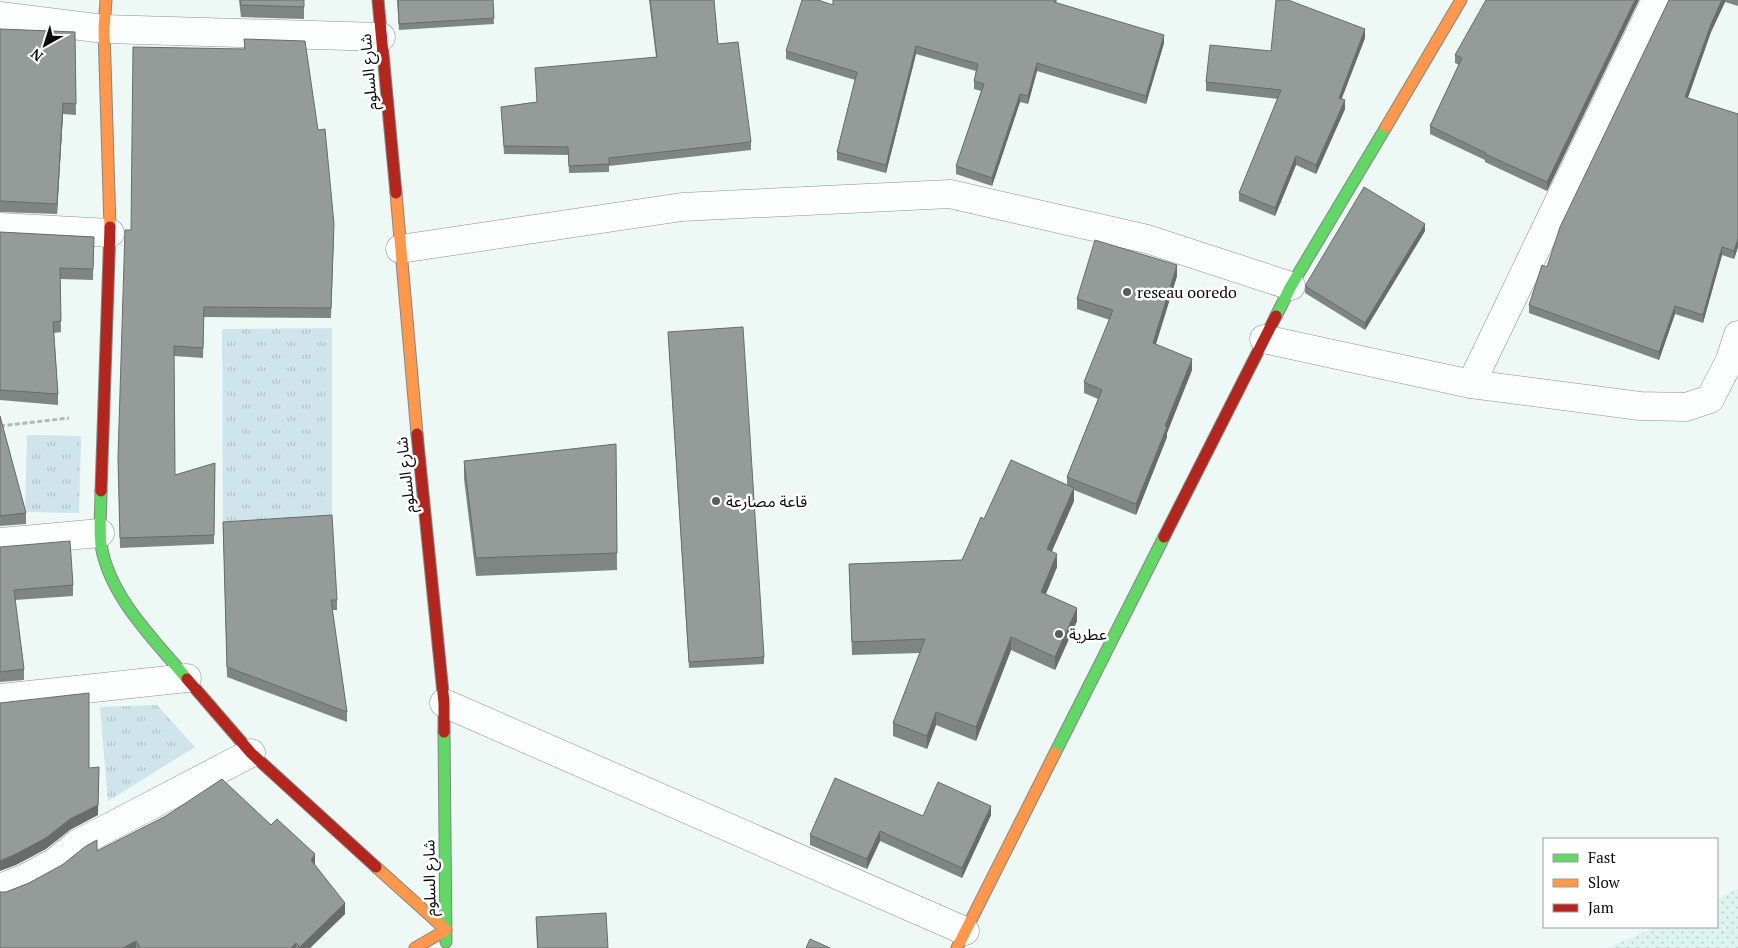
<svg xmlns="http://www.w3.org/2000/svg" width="1738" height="948" viewBox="0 0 1738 948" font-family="'PT Serif','Noto Sans Arabic',serif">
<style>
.farmland{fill:url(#farmland-dots)}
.grass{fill:url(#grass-tufts)}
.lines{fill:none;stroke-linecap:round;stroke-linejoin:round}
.street-casing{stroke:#8d9190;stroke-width:29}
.fast-casing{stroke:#838886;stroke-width:13}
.slow-casing{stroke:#838886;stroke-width:13}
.jam-casing{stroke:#838886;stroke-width:13}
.path{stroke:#b5b7b6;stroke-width:3;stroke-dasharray:5 2.5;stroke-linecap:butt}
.street{stroke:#fcfefe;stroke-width:28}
.fast{stroke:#63d668;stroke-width:11}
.slow{stroke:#ff974d;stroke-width:11}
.jam{stroke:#b3261e;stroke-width:11}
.wall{fill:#7f8583}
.shaded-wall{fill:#686c6a}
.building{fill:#949b98;stroke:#686c6a}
.poi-dot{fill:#5a5d5c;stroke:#fff;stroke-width:2}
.labels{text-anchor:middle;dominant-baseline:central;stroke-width:5;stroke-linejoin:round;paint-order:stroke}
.street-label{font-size:16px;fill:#0a0a0a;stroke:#fff}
.poi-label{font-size:16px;fill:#0a0a0a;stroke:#fff;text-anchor:start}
</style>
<defs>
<pattern id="farmland-dots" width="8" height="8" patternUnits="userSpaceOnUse" patternTransform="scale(1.25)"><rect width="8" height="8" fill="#dcf4ed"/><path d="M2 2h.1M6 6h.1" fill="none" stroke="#bbd0ca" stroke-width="1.8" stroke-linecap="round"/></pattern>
<pattern id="grass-tufts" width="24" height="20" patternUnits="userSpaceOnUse" patternTransform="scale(1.25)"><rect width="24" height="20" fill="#d0e5eb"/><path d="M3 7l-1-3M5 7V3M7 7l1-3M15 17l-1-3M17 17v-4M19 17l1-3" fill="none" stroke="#b1c3c8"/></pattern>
</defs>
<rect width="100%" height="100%" fill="#eef8f5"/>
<path class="farmland" d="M 1738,889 L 1738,948 L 1607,948 L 1655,927 L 1717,927 L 1717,899 Z"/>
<g class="grass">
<path d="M 332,328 L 332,524 L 223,532 L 222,329 Z"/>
<path d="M 27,435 L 81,436 L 79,513 L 25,512 Z"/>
<path d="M 157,705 L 195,747 L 108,801 L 100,707 Z"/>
</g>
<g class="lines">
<g class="street-casing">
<g id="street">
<path d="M 0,16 L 104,29 L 381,37"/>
<path d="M 0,227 L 110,233"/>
<path d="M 400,249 L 682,207 L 950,194 L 1147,239 L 1291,286"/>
<path d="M 1264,339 L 1471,384 L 1656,0"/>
<path d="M 1471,384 L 1640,406 L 1686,407 L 1710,399 L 1730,360 L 1738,335"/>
<path d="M 0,542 L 100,533"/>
<path d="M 0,698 L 187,678"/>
<path d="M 444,703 L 965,931"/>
<path d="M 0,888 L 23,879 L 55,862 L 77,844 L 251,753"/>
</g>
</g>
<g class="fast-casing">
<g id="fast">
<path d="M 1276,316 L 1291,286 L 1386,127"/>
<path d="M 101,491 C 101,509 99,527 101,545 C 110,598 154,639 187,679"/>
<path d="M 444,732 L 446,942"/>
<path d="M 1055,753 L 1164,537"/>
</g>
</g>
<g class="slow-casing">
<g id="slow">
<path d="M 106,0 L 104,29 L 110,227"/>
<path d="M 1386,127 L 1461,0"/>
<path d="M 396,193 L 417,434"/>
<path d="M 376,867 L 446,930 L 415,948"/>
<path d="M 957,948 L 1055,753"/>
</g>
</g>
<g class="jam-casing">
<g id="jam">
<path d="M 378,0 L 396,193"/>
<path d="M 417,434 L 444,703 L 444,732"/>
<path d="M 101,491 L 110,227"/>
<path d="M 1164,537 L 1276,316"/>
<path d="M 187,679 L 251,753 L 376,867"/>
</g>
</g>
<path class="path" d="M 0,426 L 69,418"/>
<use href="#street" class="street"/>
<use href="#fast" class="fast"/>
<use href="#slow" class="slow"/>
<use href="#jam" class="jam"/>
</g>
<g class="wall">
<path d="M 239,0 L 304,0 L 304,19 L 241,17 Z"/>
<path d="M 397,0 L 493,0 L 494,24 L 399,30 Z"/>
<path d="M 649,0 L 714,0 L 718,44 L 751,142 L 751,150 L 609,166 L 609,172 L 569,173 L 568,155 L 504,154 L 501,107 L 536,102 L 656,57 Z"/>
<path d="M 833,0 L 1057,0 L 1056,3 L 1164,43 L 1146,104 L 1037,71 L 1028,104 L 1020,102 L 992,186 L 956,174 L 956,166 L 981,91 L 974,89 L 974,81 L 976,71 L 916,54 L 886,173 L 837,160 L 837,152 L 855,80 L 786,59 L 786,51 L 833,5 Z"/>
<path d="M 1639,0 L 1547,191 L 1485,162 L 1485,160 L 1430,134 L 1430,126 L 1459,65 L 1455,63 L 1455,55 Z"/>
<path d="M 1669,0 L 1738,0 L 1738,6 L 1725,2 L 1711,32 L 1688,98 L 1738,114 L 1738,247 L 1734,259 L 1722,255 L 1703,323 L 1675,314 L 1659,360 L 1529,313 L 1529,305 L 1547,267 Z"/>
<path d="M 0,29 L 75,32 L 76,115 L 63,114 L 57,214 L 0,212 Z"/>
<path d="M 1365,38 L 1341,99 L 1345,109 L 1316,174 L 1296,165 L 1275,216 L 1239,201 L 1239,193 L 1278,99 L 1206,91 L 1206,82 L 1271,51 Z"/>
<path d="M 244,39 L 334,233 L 331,318 L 204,317 L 203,358 L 174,356 L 175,475 L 215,463 L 214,544 L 120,548 L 118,458 L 131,230 L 244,49 Z"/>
<path d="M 1425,231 L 1365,330 L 1305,293 L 1305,286 Z"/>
<path d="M 0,232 L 94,237 L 93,280 L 60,279 L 61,332 L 54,333 L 58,394 L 58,405 L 0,400 Z"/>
<path d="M 1177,276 L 1156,344 L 1192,370 L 1167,433 L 1167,437 L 1136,515 L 1074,490 L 1074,501 L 1052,551 L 1057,567 L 1046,594 L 1077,621 L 1055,670 L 1011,650 L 976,741 L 936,725 L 927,749 L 893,736 L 893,723 L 920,653 L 852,655 L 849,564 L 962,560 L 984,519 L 1067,485 L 1067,477 L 1098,399 L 1084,393 L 1084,382 L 1110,320 L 1077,309 L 1077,299 Z"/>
<path d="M 668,332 L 764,657 L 764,664 L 689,668 Z"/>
<path d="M 0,416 L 26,513 L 26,524 L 0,526 Z"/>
<path d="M 616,444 L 617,570 L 476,576 L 464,479 L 464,461 Z"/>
<path d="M 223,522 L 337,600 L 337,610 L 332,610 L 347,712 L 347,722 L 227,677 Z"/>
<path d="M 0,547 L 73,585 L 73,596 L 15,600 L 24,669 L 24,680 L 0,682 Z"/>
<path d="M 991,815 L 962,878 L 880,841 L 867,869 L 810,845 L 810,835 L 923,816 Z"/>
<path d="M 271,825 L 315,865 L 345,914 L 310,948 L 0,948 L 6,892 L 29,883 L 97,851 Z"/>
<path d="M 536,917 L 608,948 L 537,948 Z"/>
</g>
<g class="shaded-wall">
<path d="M 1635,0 L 1639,0 L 1547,191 L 1547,182 Z"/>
<path d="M 1722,0 L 1725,0 L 1725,2 L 1711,32 L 1685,105 L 1685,97 L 1711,24 Z"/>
<path d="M 1365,29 L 1365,38 L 1339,106 L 1339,98 Z"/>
<path d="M 1164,35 L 1164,43 L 1146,104 L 1146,96 Z"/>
<path d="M 916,46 L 916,54 L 886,173 L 886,165 Z"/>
<path d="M 1037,63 L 1037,71 L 1028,104 L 1028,96 Z"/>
<path d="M 1020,94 L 1020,102 L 992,186 L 992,178 Z"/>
<path d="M 1345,100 L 1345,109 L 1316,174 L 1316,165 Z"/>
<path d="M 63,103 L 63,114 L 57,214 L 57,204 Z"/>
<path d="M 1296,156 L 1296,165 L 1275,216 L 1275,208 Z"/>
<path d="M 1425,224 L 1425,231 L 1365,330 L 1365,323 Z"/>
<path d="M 1738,239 L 1738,247 L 1734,259 L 1734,251 Z"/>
<path d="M 1722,247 L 1722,255 L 1703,323 L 1703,315 Z"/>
<path d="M 1177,265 L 1177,276 L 1153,353 L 1153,343 Z"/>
<path d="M 1675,306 L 1675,314 L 1659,360 L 1659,352 Z"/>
<path d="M 1192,359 L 1192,370 L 1167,433 L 1167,437 L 1136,515 L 1136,504 L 1165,426 Z"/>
<path d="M 1074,488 L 1074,501 L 1047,562 L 1047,549 Z"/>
<path d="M 1057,554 L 1057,567 L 1041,605 L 1041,592 Z"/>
<path d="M 1077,608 L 1077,621 L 1055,670 L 1055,657 Z"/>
<path d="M 1011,637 L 1011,650 L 976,741 L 976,727 Z"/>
<path d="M 936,712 L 936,725 L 927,749 L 927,736 Z"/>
<path d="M 99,767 L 98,815 L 70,830 L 46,849 L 16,865 L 0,871 L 0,861 Z"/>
<path d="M 991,806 L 991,815 L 962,878 L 962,868 Z"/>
<path d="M 880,831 L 880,841 L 867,869 L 867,859 Z"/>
<path d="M 315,854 L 315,865 L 311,871 L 311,860 Z"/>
<path d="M 345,903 L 345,914 L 310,948 L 300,948 L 300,947 Z"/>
<path d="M 136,941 L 136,948 L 123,948 Z"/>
<path d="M 296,943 L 296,948 L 291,948 Z"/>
</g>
<g class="building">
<path d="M 240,0 L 304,0 L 304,7 L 241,5 Z"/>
<path d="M 398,0 L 493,0 L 494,18 L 399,24 Z"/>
<path d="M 650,0 L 714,0 L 718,44 L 738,42 L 751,142 L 609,158 L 609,164 L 569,166 L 568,147 L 504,146 L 501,107 L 537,102 L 535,68 L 657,57 Z"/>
<path d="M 802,0 L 818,0 L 833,5 L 833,0 L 1054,0 L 1054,2 L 1164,35 L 1146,96 L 1037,63 L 1028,96 L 1020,94 L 992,178 L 956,166 L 984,84 L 974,81 L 978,64 L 916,46 L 886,165 L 837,152 L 857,72 L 786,51 Z"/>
<path d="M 1276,0 L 1288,0 L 1365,29 L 1339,98 L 1345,100 L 1316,165 L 1296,156 L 1275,208 L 1239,193 L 1281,90 L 1206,82 L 1210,45 L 1271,51 Z"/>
<path d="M 1486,0 L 1635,0 L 1547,182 L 1485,154 L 1486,153 L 1430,126 L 1462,58 L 1455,55 Z"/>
<path d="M 1669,0 L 1722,0 L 1711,24 L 1685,97 L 1738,114 L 1738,239 L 1734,251 L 1722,247 L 1703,315 L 1675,306 L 1659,352 L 1529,305 L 1542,265 L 1547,267 L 1560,227 Z"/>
<path d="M 0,29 L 75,32 L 76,104 L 63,103 L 57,204 L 0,201 Z"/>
<path d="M 244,39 L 305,41 L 318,130 L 325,129 L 334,224 L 331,308 L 204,307 L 203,348 L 174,346 L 175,475 L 215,463 L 214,535 L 120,538 L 118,458 L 125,230 L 131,230 L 133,47 L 245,49 Z"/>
<path d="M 1364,187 L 1425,224 L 1365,323 L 1305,286 Z"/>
<path d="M 0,232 L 94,237 L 93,269 L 60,268 L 61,321 L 53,322 L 58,394 L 0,390 Z"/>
<path d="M 1095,240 L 1177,265 L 1153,343 L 1192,359 L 1165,426 L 1167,427 L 1136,504 L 1067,477 L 1102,390 L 1084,382 L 1113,310 L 1077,299 Z"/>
<path d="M 743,327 L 764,657 L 689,662 L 668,332 Z"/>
<path d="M 0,416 L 26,513 L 0,516 Z"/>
<path d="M 616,444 L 617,553 L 476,558 L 464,461 Z"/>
<path d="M 1011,460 L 1074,488 L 1047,549 L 1057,554 L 1041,592 L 1077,608 L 1055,657 L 1011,637 L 976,727 L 936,712 L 927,736 L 893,723 L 925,639 L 852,642 L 849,564 L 962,560 L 981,517 L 984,519 Z"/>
<path d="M 332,515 L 337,600 L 331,600 L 347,712 L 227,667 L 223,522 Z"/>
<path d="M 70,541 L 73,585 L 14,590 L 24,669 L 0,672 L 0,547 Z"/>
<path d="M 89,693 L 89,768 L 99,767 L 98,805 L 70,819 L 46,838 L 16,854 L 0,861 L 0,703 Z"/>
<path d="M 835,778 L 923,816 L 938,782 L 991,806 L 962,868 L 880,831 L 867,859 L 810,835 Z"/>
<path d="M 222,779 L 271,825 L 277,819 L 315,854 L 311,860 L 345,903 L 300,947 L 296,943 L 291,948 L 141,948 L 136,941 L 123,948 L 0,948 L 0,892 L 6,892 L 29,883 L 62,865 L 86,846 L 97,840 L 97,851 L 166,816 Z"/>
<path d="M 606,913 L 608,948 L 538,948 L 536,917 Z"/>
<path d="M 810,939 L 830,948 L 806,948 Z"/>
</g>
<g class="poi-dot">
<circle cx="1127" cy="292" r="5"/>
<circle cx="716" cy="501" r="5"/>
<circle cx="1059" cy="634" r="5"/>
</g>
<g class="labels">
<g class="street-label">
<text transform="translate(368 72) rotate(-95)">شارع السلوم</text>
<text transform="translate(405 475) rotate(-96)">شارع السلوم</text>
<text transform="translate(429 878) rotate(-91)">شارع السلوم</text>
</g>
<g class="poi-label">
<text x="1137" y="292">reseau ooredo</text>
<text x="726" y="501">قاعة مصارعة</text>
<text x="1069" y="634">عطرية</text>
</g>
</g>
<rect x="1543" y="838" width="175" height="90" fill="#ffffff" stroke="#9d9d9d"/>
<rect x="1553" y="854" width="25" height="8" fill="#63d668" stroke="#9d9d9d"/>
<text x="1588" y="863" font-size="15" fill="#0a0a0a">Fast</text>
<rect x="1553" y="879" width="25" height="8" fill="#ff974d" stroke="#9d9d9d"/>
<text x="1588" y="888" font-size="15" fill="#0a0a0a">Slow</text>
<rect x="1553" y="904" width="25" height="8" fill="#b3261e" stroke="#9d9d9d"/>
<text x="1588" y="913" font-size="15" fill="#0a0a0a">Jam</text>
<g transform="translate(45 45) rotate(219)" stroke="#ffffff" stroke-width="4" paint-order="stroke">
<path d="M0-4L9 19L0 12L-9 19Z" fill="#0a0a0a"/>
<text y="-8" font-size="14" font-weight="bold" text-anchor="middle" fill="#0a0a0a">N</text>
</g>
</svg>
